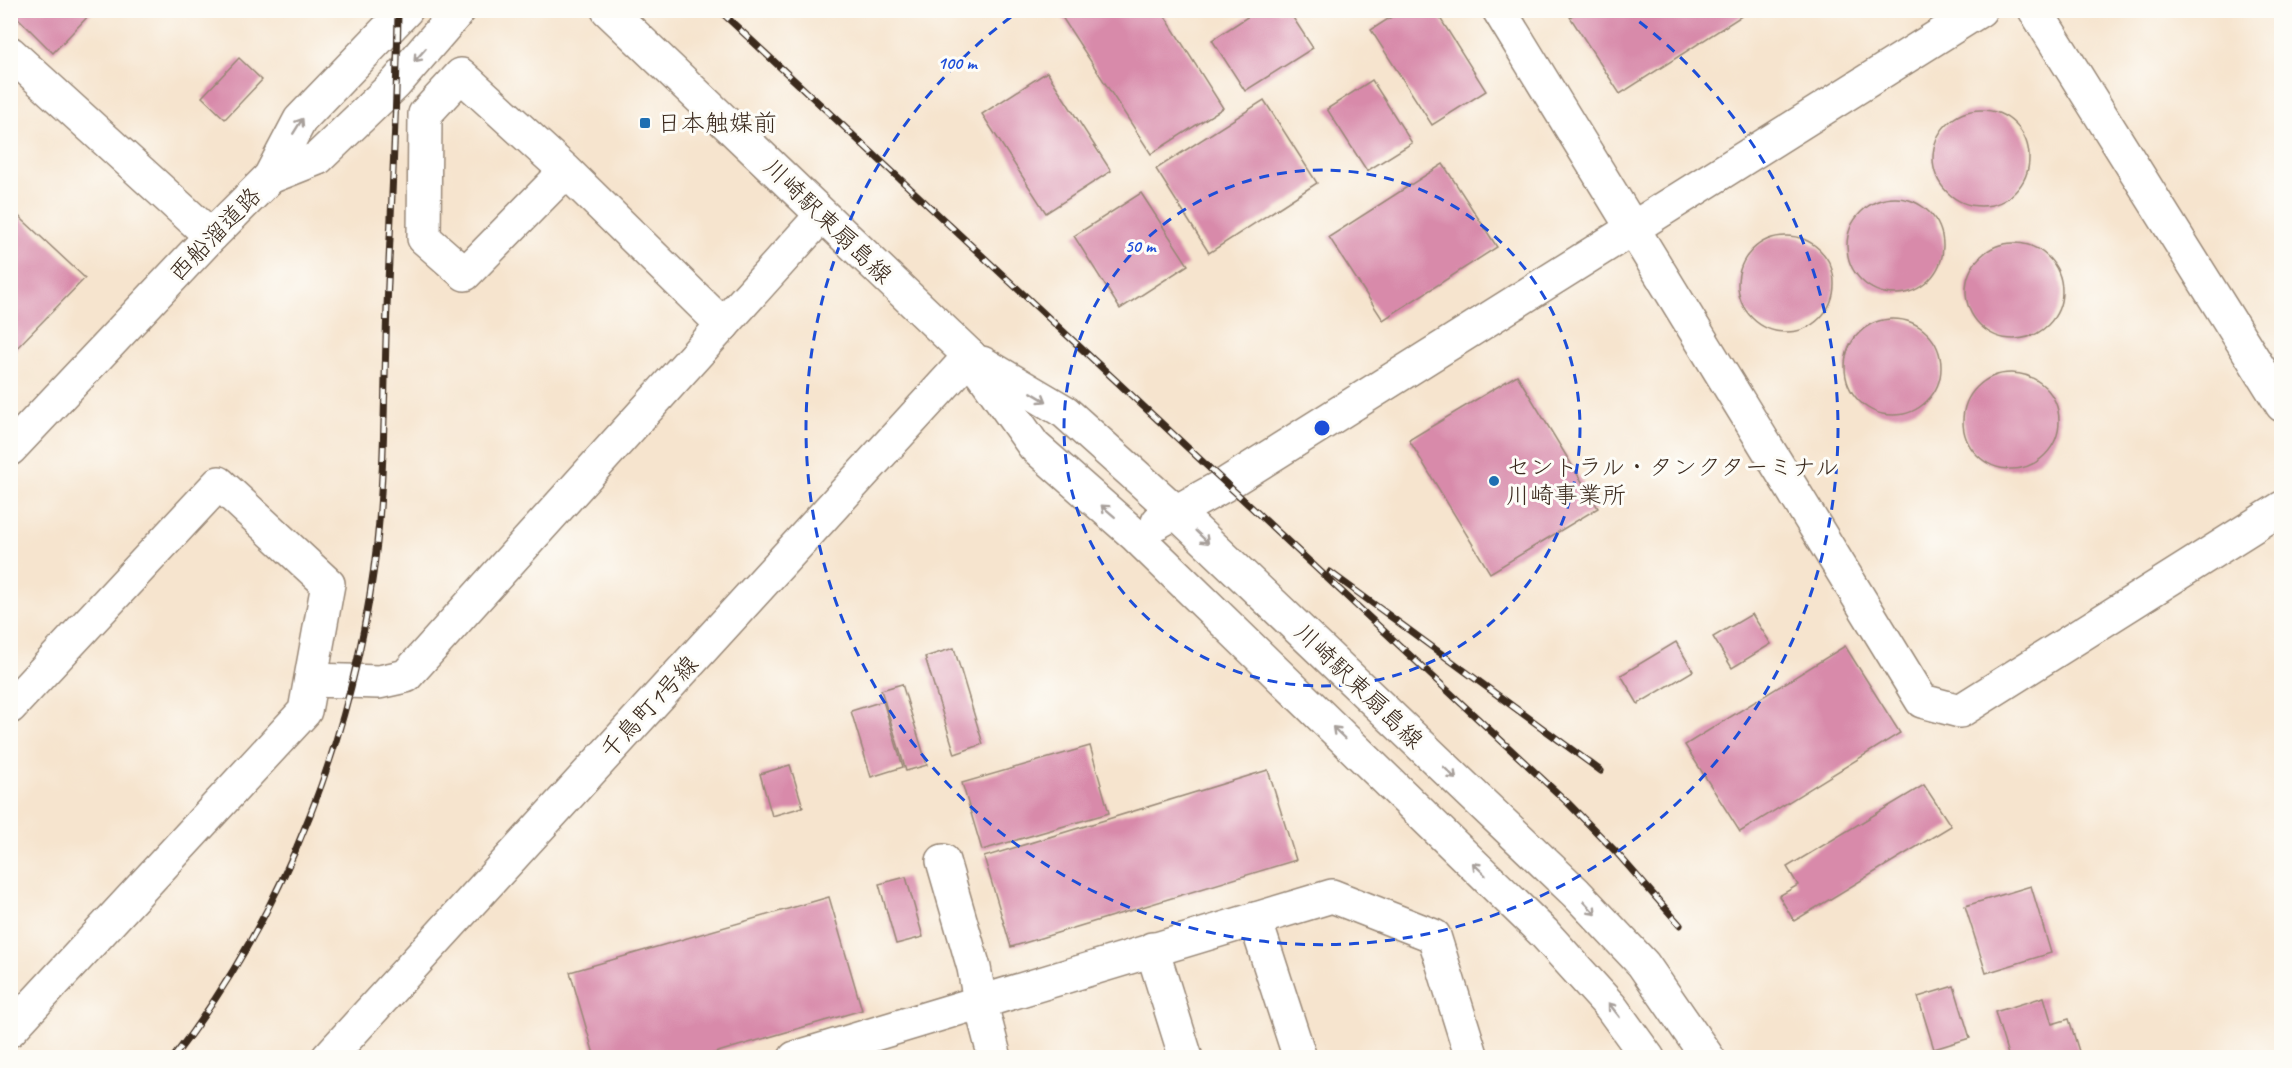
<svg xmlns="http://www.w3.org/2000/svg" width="2292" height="1068" viewBox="0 0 2292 1068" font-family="Caveat,'Klee One',sans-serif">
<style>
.building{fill:#d88aaa}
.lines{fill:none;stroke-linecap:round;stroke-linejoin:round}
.minor-casing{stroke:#988776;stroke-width:36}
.minor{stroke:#fff;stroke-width:33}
.rail-casing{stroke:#3b2a1e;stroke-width:7}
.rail{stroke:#fdfcf7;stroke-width:4.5;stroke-dasharray:14;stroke-linecap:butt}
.oneway{stroke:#a79f9a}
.ring{fill:none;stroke:#1d4ed8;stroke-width:3;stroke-dasharray:10 8}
.poi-dot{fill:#1f6fb2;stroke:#fdfcf7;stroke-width:2}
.labels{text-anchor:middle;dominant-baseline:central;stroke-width:6;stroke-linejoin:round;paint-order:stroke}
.poi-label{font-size:24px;fill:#3b2a1e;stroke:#fdfcf7;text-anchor:start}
.street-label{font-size:24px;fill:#3b2a1e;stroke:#fdfcf7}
.centre{fill:#1d4ed8;stroke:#fdfcf7;stroke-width:3}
.ring-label{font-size:18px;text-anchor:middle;font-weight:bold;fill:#1d4ed8;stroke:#fdfcf7;stroke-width:6;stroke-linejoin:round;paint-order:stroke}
</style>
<rect width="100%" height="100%" fill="#fdfcf7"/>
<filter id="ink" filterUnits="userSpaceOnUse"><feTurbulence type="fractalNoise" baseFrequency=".0167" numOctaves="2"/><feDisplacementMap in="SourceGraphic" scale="12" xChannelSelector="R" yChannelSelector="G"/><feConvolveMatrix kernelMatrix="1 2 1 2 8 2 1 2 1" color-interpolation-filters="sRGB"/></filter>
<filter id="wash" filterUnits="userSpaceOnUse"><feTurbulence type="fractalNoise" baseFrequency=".008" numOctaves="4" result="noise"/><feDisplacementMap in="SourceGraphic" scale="24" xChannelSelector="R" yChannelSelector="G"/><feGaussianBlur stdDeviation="1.35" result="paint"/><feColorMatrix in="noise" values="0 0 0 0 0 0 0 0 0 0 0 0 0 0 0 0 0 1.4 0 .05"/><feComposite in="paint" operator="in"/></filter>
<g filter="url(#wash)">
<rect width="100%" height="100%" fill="#f6e4ce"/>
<g id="blocks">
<g class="building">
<path d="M 10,10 L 94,10 L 53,53 Z"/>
<path d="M 1066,10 L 1161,10 L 1223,108 L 1151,154 L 1060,14 Z"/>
<path d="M 1258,10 L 1288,10 L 1313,48 L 1245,91 L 1212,40 Z"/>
<path d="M 1402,10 L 1435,10 L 1486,91 L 1432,125 L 1371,30 Z"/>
<path d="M 1580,10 L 1751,10 L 1620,94 L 1570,17 Z"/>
<path d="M 239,58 L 262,80 L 225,119 L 202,97 Z"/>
<path d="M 1047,72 L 1111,171 L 1046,213 L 982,114 Z"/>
<path d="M 1372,80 L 1412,143 L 1367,171 L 1327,109 Z"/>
<path d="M 1264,100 L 1317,183 L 1209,253 L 1156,169 Z"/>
<circle cx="1981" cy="158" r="48"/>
<path d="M 1443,164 L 1497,247 L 1383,320 L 1329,237 Z"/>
<path d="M 1141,193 L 1188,265 L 1120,309 L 1074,236 Z"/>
<circle cx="1895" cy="246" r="48"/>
<path d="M 10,208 L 85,278 L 10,355 Z"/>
<circle cx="1786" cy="284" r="48"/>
<circle cx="2014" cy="291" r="48"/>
<circle cx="1893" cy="367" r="48"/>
<circle cx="2011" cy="421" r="48"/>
<path d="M 1517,375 L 1598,508 L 1490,573 L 1409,440 Z"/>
<path d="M 1752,614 L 1771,644 L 1732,668 L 1713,637 Z"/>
<path d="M 1676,642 L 1693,671 L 1638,704 L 1621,675 Z"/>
<path d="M 1845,646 L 1900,733 L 1740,832 L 1685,745 Z"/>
<path d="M 954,648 L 983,744 L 955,754 L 925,657 Z"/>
<path d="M 902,684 L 927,765 L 906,771 L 881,690 Z"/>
<path d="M 883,701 L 903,767 L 871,777 L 851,711 Z"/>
<path d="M 1090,746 L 1109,813 L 982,850 L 962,783 Z"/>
<path d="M 790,765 L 803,807 L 772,816 L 760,774 Z"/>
<path d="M 1268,770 L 1296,860 L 1011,947 L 984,857 Z"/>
<path d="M 1924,785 L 1951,826 L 1794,921 L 1779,896 L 1798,885 L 1787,867 Z"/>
<path d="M 906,877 L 923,937 L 896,944 L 879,884 Z"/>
<path d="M 2031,886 L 2051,953 L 1986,973 L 1965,906 Z"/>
<path d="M 829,897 L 862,1010 L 697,1058 L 595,1058 L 570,972 Z"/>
<path d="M 1954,986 L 1970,1038 L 1934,1049 L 1918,997 Z"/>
<path d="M 2044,997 L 2052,1024 L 2069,1019 L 2081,1058 L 2009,1058 L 1995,1012 Z"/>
</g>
</g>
</g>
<g filter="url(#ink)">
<use href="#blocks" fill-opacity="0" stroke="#988776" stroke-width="1.5"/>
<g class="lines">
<g class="minor-casing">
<g id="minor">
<path d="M 608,10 L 970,356 L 1034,446 L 1136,536 L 1544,933 L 1611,1007 L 1648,1058"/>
<path d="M 1499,10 L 1922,701 L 1960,711 L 2282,508"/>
<path d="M 2035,10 L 2282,405"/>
<path d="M 10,53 L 211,236"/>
<path d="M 566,171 L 465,274 L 424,238 L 425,114 L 461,75 L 566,171 L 723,325"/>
<path d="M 270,177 L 318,158 L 396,83 L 459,10"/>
<path d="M 982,363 L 1065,412 L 1175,511 L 1576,893 L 1643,964 L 1708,1058"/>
<path d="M 10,449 L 211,236 L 270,177 L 300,120 L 406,10"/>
<path d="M 1158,522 L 1226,484 L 1980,10"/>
<path d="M 311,680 L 379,682 L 406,676 L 822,215"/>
<path d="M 10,707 L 219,483 L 328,584 L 305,711 L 10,1030"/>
<path d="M 943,861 L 974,968 L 980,1001 L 995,1058"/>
<path d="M 1255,919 L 1300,1058"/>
<path d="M 1152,949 L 1186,1058"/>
<path d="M 328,1058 L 970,356"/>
<path d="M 795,1058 L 1332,896 L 1434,936 L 1472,1058"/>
</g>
</g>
<use href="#minor" class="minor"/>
<g class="rail-casing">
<g id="rail">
<path d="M 719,10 L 1568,803 L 1616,852 L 1680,925"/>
<path d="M 1330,572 L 1601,771"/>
<path d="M 173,1058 C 288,909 356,729 377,543 C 385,465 384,385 387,307 C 391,208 397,109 398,10"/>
</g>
</g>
<use href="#rail" class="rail"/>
</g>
<defs><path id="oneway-shaft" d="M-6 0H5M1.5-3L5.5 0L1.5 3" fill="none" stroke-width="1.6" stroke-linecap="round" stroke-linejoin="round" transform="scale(1.5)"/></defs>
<g class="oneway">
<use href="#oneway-shaft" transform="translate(420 55) rotate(131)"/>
<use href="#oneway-shaft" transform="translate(298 126) rotate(-58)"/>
<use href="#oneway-shaft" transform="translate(1039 397) rotate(31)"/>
<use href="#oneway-shaft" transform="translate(1108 511) rotate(-139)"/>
<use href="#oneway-shaft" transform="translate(1202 537) rotate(44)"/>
<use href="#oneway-shaft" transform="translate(1339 733) rotate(-136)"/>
<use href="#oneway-shaft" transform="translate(1450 773) rotate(44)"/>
<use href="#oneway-shaft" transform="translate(1479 869) rotate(-136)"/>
<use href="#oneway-shaft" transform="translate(1590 908) rotate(47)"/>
<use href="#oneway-shaft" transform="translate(1614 1010) rotate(-128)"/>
</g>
</g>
<g class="ring">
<circle cx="1322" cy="428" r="258"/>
<path d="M1625 11A516 516 0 1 1 1019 11"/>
</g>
<g class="poi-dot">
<rect x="639" y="117" width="12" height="12" rx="3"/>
<circle cx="1494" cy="481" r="6"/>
</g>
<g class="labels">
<g class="poi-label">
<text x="657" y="123">日本触媒前</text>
<text x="1506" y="467">セントラル・タンクターミナル<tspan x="1506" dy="28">川崎事業所</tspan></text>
</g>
<g class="street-label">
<text transform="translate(828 221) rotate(44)">川崎駅東扇島線</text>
<text transform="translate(215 234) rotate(-46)">西船溜道路</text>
<text transform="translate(1359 686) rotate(44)">川崎駅東扇島線</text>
<text transform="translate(649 707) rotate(-47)">千鳥町1号線</text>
</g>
</g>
<circle cx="1322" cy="428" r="9" class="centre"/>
<g class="ring-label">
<text x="957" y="69">100 m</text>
<text x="1140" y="252">50 m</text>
</g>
<rect width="2292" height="1068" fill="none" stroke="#fdfcf7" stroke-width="36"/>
</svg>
